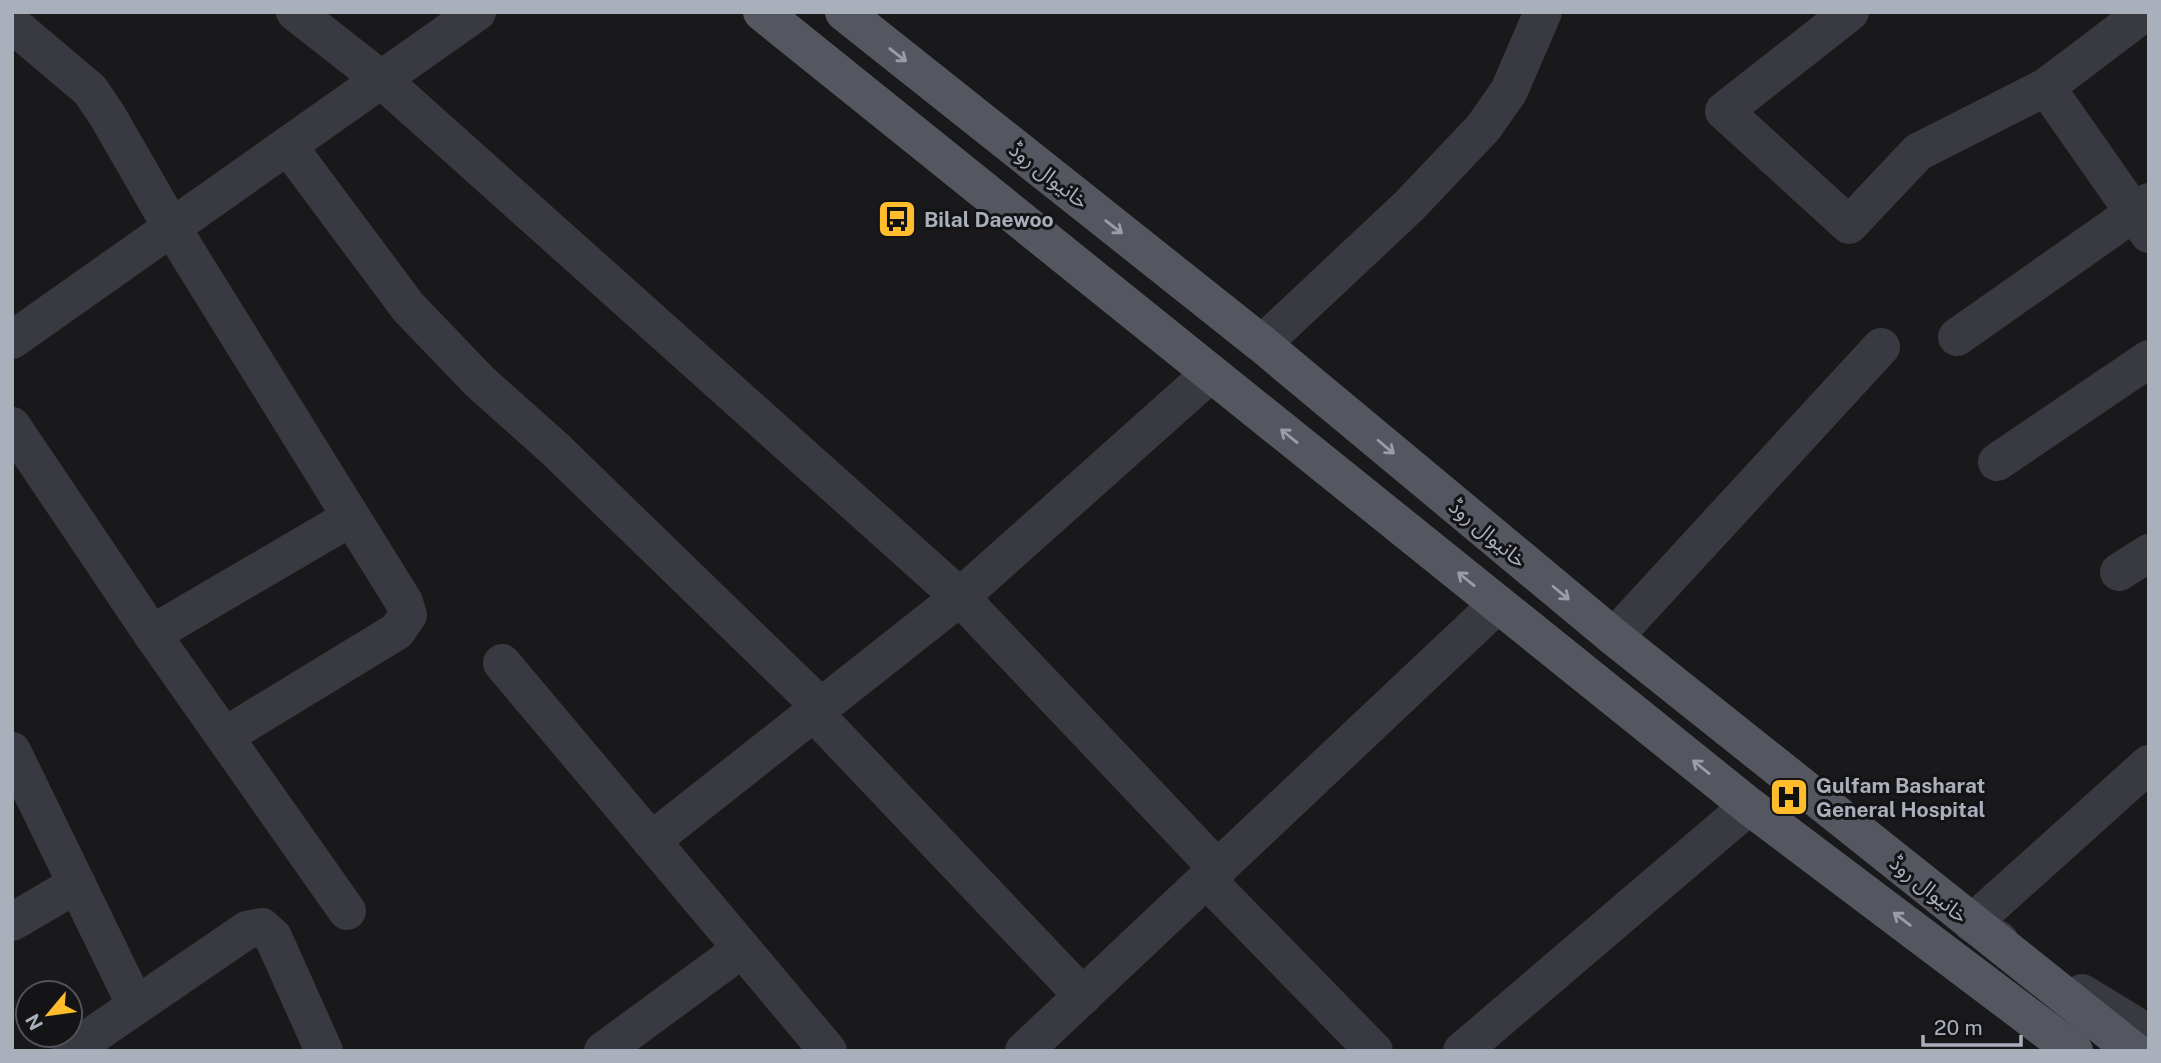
<svg xmlns="http://www.w3.org/2000/svg" width="2161" height="1063" viewBox="0 0 2161 1063" font-family="'Public Sans','Noto Sans Arabic',sans-serif">
<style>
.lines{fill:none;stroke-linecap:round;stroke-linejoin:round}
.minor{stroke:#393a41;stroke-width:38}
.major{stroke:#555760;stroke-width:38}
.oneway{stroke:#999daa}
.labels{text-anchor:middle;dominant-baseline:central;stroke-width:6;stroke-linejoin:round;paint-order:stroke}
.street-label{font-size:21px;fill:#aaafbc;stroke:#141416}
.poi-label{font-size:21px;font-weight:bold;fill:#aaafbc;stroke:#141416;text-anchor:start}
</style>
<rect width="100%" height="100%" fill="#19191b"/>
<g class="lines">
<g class="minor">
<path d="M 295,12 L 382,80 L 960,597 L 1218,869"/>
<path d="M 1850,12 L 1724,111 L 1849,225 L 1918,152 L 2046,87"/>
<path d="M 2145,12 L 2046,87 L 2149,234"/>
<path d="M 12,24 L 90,90 L 107,115 L 172,228 L 404,602 L 408,615 L 397,631 L 225,736"/>
<path d="M 288,146 L 408,307 L 480,382 L 554,448 L 821,707"/>
<path d="M 1957,337 L 2149,202"/>
<path d="M 12,340 L 477,12"/>
<path d="M 1262,344 L 1409,206 L 1483,128 L 1509,91 L 1543,12"/>
<path d="M 12,426 L 152,634 L 347,911"/>
<path d="M 1997,462 L 2149,359"/>
<path d="M 2119,572 L 2149,553"/>
<path d="M 152,634 L 350,518"/>
<path d="M 1614,637 L 1881,347"/>
<path d="M 502,663 L 828,1051"/>
<path d="M 814,713 L 1083,996"/>
<path d="M 12,751 L 136,1006"/>
<path d="M 651,841 L 960,597 L 1211,373"/>
<path d="M 1206,879 L 1374,1051"/>
<path d="M 12,922 L 77,884"/>
<path d="M 1999,940 L 1972,923 L 2149,764"/>
<path d="M 2082,993 L 2149,1034"/>
<path d="M 70,1051 L 247,930 L 262,927 L 273,937 L 324,1051"/>
<path d="M 603,1051 L 742,949"/>
<path d="M 1024,1051 L 1498,604"/>
<path d="M 1462,1051 L 1749,806"/>
</g>
<g class="major">
<path d="M 762,12 L 1749,806 L 2074,1051"/>
<path d="M 844,12 L 1262,344 L 1614,637 L 2134,1051"/>
</g>
</g>
<defs><path id="oneway-shaft" d="M-6 0H5M1.5-3L5.5 0L1.5 3" fill="none" stroke-width="1.6" stroke-linecap="round" stroke-linejoin="round" transform="scale(1.75)"/></defs>
<g class="oneway">
<use href="#oneway-shaft" transform="translate(898 55) rotate(38)"/>
<use href="#oneway-shaft" transform="translate(1114 227) rotate(38)"/>
<use href="#oneway-shaft" transform="translate(1289 436) rotate(-141)"/>
<use href="#oneway-shaft" transform="translate(1386 447) rotate(40)"/>
<use href="#oneway-shaft" transform="translate(1466 579) rotate(-141)"/>
<use href="#oneway-shaft" transform="translate(1561 593) rotate(40)"/>
<use href="#oneway-shaft" transform="translate(1701 767) rotate(-141)"/>
<use href="#oneway-shaft" transform="translate(1902 919) rotate(-143)"/>
</g>
<defs>
<g id="bus-square" transform="scale(2.0125)"><rect x="-9" y="-9" width="18" height="18" rx="4" fill="#ffbd2d" stroke="#141416"/><path d="M-5-6H5V4H4V6H2V4H-2V6H-4V4H-5ZM-3.5-4V0h7V-4ZM-3.5 1.2v1.5H-2V1.2ZM2 1.2v1.5H3.5V1.2Z" fill="#111"/></g>
<g id="hospital-square" transform="scale(2.0125)"><rect x="-9" y="-9" width="18" height="18" rx="4" fill="#ffbd2d" stroke="#141416"/><path d="M-5-5h3v3.5h4V-5h3V5h-3V1.5h-4V5h-3Z" fill="#111"/></g>
</defs>
<g fill-rule="evenodd">
<use href="#bus-square" x="897" y="219"/>
<use href="#hospital-square" x="1789" y="797"/>
</g>
<g class="labels">
<g class="street-label">
<text transform="translate(1049 175) rotate(38)">خانیوال روڈ</text>
<text transform="translate(1488 533) rotate(40)">خانیوال روڈ</text>
<text transform="translate(1929 889) rotate(39)">خانیوال روڈ</text>
</g>
<g class="poi-label">
<text x="924" y="219">Bilal Daewoo</text>
<text x="1816" y="785">Gulfam Basharat<tspan x="1816" dy="24">General Hospital</tspan></text>
</g>
</g>
<rect width="2161" height="1063" fill="none" stroke="#aaafbc" stroke-width="28"/>
<g transform="translate(49 1014) rotate(241)"><circle r="33" fill="#141416" stroke="#505258" stroke-width="2"/>
<path d="M0-5L12 26L0 18L-12 26Z" fill="#ffbd2d"/>
<text y="-10" font-size="19" font-weight="bold" text-anchor="middle" fill="#aaafbc">N</text>
</g>
<path d="M1923 1035v10h98v-10" fill="none" stroke="#aaafbc" stroke-width="3.5"/>
<text x="1934" y="1035" font-size="21" fill="#aaafbc" stroke="#141416" stroke-width="5" paint-order="stroke">20 m</text>
</svg>
